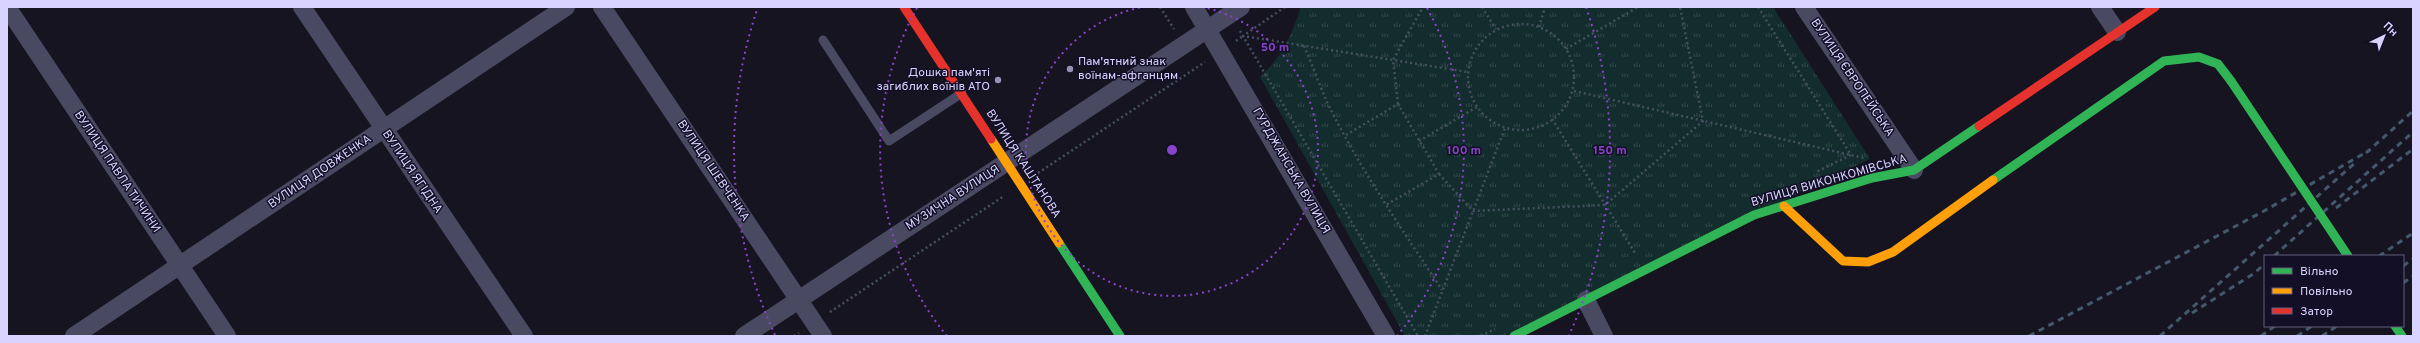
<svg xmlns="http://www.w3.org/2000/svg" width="2420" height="343" viewBox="0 0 2420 343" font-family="Overpass,sans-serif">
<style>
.park{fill:url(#park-tufts)}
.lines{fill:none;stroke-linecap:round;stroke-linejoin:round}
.path{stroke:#44505f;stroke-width:2.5;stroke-dasharray:2 3;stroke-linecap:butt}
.lane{stroke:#4a4962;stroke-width:9}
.street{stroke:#4a4962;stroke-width:18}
.fast{stroke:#30b455;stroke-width:9}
.slow{stroke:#ff9f0a;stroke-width:9}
.jam{stroke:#e5322d;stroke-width:9}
.rail{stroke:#43596b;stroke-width:3;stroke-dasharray:6 5;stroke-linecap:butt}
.fast-bridge{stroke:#30b455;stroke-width:9}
.ring{fill:none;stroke:#8945c9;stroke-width:2;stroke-dasharray:2 4}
.poi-dot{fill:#9591b1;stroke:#130f26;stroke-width:1.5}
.labels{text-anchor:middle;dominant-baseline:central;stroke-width:3;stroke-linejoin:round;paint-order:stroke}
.poi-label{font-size:12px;fill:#d9d4ff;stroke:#130f26;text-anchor:start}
.street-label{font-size:12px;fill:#d9d4ff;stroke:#130f26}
.centre{fill:#8945c9;stroke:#130f26;stroke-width:2}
.ring-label{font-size:12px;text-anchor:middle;font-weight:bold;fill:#8945c9;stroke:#130f26;stroke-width:3;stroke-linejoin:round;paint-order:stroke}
</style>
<defs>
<pattern id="park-tufts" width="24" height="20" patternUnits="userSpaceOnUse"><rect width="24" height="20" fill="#132c2d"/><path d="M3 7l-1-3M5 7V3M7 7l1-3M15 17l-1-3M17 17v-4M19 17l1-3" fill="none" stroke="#354a4c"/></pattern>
</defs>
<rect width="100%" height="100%" fill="#161421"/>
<path class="park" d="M 1301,7 L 1773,7 L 1870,159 L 1503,336 L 1405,336 L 1260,77 C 1283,55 1291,37 1301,7 Z"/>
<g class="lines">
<g class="path">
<path d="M 1160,7 L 1174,29"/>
<path d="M 1285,7 L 1243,36 L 1418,336"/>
<path d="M 1482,7 L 1496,29"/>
<path d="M 1758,7 L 1851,155 L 1816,172"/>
<circle cx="1521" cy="77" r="53"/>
<path d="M 1539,27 L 1545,7"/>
<path d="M 1240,31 L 1243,36 L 1468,72"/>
<path d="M 1236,41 L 1243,36"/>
<path d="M 1304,46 C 1312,64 1319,84 1327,102 C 1359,168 1402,229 1442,290"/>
<path d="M 1566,49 L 1638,7"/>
<path d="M 1574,91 L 1864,158"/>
<path d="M 1398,104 L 1393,60 L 1423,7"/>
<path d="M 1552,119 L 1635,253"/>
<path d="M 1346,135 L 1398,104 L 1439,174 L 1386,205"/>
<path d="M 1419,141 L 1477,107"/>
<path d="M 1038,173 L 1205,62"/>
<path d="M 1439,174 L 1473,211 L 1605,205 L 1703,121 L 1680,7"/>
<path d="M 830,312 L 1004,196"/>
<path d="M 794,336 L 799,333"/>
<path d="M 1425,336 L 1505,128"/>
<path d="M 1481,336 L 1495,329"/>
</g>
<path class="lane" d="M 823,40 L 889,141 L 962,93"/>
<g class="street">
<path d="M 7,7 L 227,336"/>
<path d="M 302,7 L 524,336"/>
<path d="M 602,7 L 823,336"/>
<path d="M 1194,7 L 1386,336"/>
<path d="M 1804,7 L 1914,170"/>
<path d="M 2100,7 L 2117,32"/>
<path d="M 1586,300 L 1604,336"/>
<path d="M 74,336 L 566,7"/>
<path d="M 744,336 L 1241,7"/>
</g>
<g class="fast">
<path d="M 1993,180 L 2164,61 L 2199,57 L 2218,64 L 2231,81"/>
<path d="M 1059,243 L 1120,336"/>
<path d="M 2395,326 L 2402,336"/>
<path d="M 1514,336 L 1754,215 L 1872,178 L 1914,170 L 1979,126"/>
</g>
<g class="slow">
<path d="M 991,139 L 1059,243"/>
<path d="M 1784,206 L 1843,261 L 1868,262 L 1893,252 L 1993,180"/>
</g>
<g class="jam">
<path d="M 904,7 L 991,139"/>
<path d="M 1979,126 L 2155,7"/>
</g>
<g class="rail">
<path d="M 2366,153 L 2413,111"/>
<path d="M 2336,208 L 2413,149"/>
<path d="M 2274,256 L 2413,132"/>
<path d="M 2379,256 L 2413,233"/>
<path d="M 2403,266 L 2413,259"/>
<path d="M 2403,283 L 2413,276"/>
<path d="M 2192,313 L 2253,274 L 2265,264"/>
<path d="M 2029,336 L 2264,211 L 2370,150"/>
<path d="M 2160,336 L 2356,162"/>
<path d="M 2261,336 L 2275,326"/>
<path d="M 2297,336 L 2312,326"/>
<path d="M 2322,336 L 2337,326"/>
</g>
<path class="fast-bridge" d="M 2231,81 L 2348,256"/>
</g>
<g class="ring">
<path d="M1202 7A146 146 0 1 1 1142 7"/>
<path d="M947 336A292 292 0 0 1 917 8M1427 8A292 292 0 0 1 1397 336"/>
<path d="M775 335A438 438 0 0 1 758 7M1586 7A438 438 0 0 1 1569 335"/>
</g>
<g class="poi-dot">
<circle cx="1070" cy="69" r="4"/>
<circle cx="998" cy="80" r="4"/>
</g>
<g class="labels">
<g class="poi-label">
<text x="1078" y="62">Пам'ятний знак<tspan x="1078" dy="14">воїнам-афганцям</tspan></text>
<text x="990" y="73" text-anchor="end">Дошка пам'яті<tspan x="990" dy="14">загиблих воїнів АТО</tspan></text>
</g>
<g class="street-label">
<text transform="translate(1852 78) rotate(56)">ВУЛИЦЯ ЄВРОПЕЙСЬКА</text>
<text transform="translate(1023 164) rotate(57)">ВУЛИЦЯ КАШТАНОВА</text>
<text transform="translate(713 171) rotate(56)">ВУЛИЦЯ ШЕВЧЕНКА</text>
<text transform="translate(1291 171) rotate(60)">ГУРДЖАНСЬКА ВУЛИЦЯ</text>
<text transform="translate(117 172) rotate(56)">ВУЛИЦЯ ПАВЛА ТИЧИНИ</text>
<text transform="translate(320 172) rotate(-34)">ВУЛИЦЯ ДОВЖЕНКА</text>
<text transform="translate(412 172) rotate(56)">ВУЛИЦЯ ЯГІДНА</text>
<text transform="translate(1829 181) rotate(-16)">ВУЛИЦЯ ВИКОНКОМІВСЬКА</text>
<text transform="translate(953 198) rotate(-33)">МУЗИЧНА ВУЛИЦЯ</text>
</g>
</g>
<circle cx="1172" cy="150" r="6" class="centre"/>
<g class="ring-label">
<text x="1275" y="51">50 m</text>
<text x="1464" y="154">100 m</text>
<text x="1610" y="154">150 m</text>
</g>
<rect width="2420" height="343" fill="none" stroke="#d9d4ff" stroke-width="16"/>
<rect x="2264" y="255" width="140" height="72" fill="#130f26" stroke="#625e7d"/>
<rect x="2272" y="268" width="20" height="6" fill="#30b455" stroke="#625e7d"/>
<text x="2300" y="275" font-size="12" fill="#d9d4ff">Вільно</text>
<rect x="2272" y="288" width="20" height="6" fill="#ff9f0a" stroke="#625e7d"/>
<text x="2300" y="295" font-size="12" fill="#d9d4ff">Повільно</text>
<rect x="2272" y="308" width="20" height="6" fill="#e5322d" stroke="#625e7d"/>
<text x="2300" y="315" font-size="12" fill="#d9d4ff">Затор</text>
<g transform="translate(2384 36) rotate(43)" stroke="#130f26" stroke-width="3" paint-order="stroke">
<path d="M0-3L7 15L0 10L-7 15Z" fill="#d9d4ff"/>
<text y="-6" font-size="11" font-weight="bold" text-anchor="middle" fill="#d9d4ff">Пн</text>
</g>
</svg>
